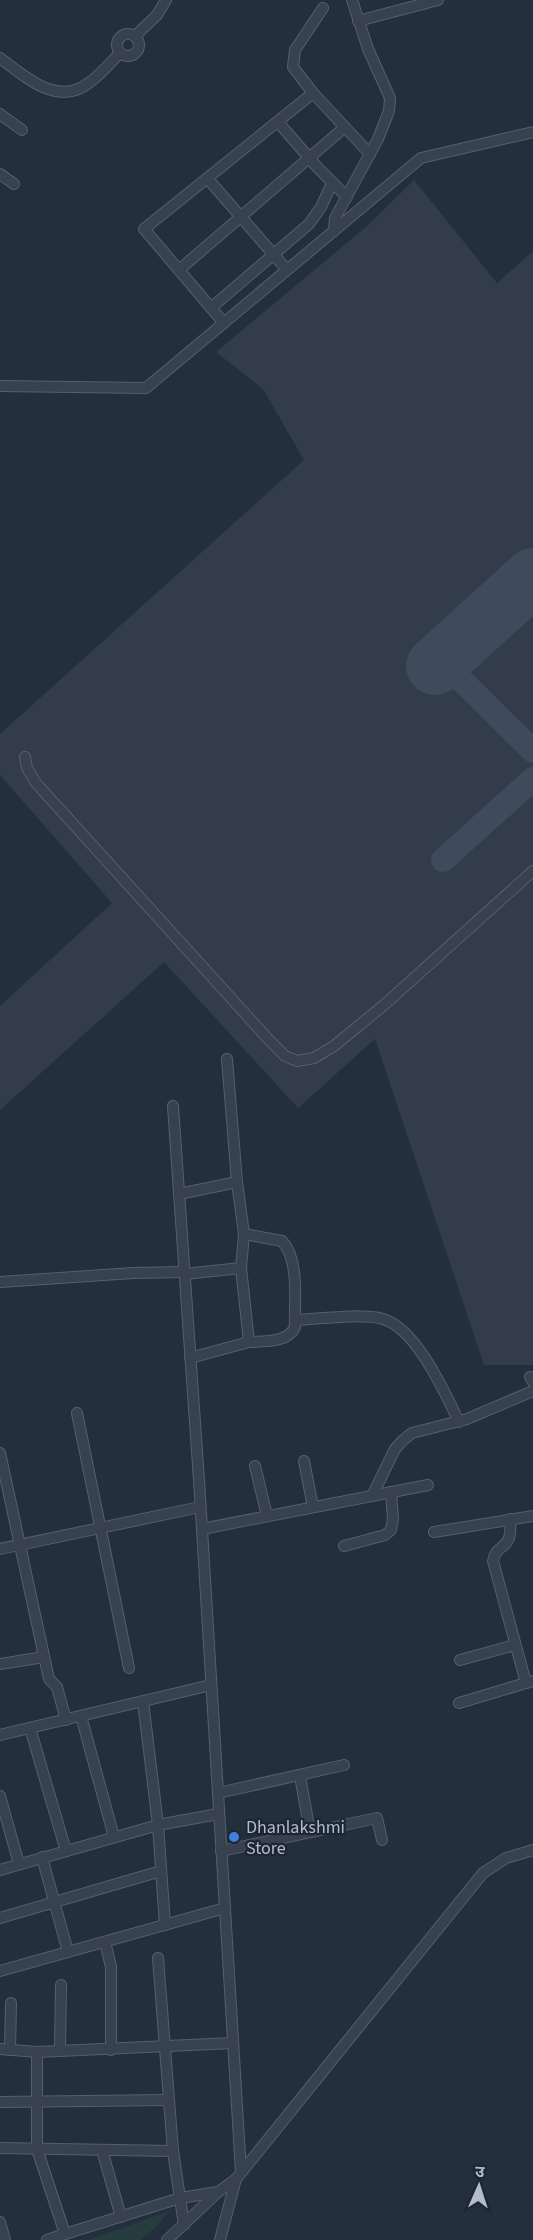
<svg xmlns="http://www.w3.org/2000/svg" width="533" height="2240" viewBox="0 0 533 2240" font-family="'Source Sans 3','Noto Sans Devanagari',sans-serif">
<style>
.airport{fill:#323c4b}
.green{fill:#263c3f}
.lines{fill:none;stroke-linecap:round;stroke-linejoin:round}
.taxiway{stroke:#3f4a5a;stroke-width:24}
.runway{stroke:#3f4a5a;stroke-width:58}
.minor-casing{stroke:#565f6c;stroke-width:12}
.minor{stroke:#38414e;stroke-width:10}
.shop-dot{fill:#3f7fe0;stroke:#1d2633;stroke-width:2}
.labels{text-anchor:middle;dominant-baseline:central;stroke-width:4.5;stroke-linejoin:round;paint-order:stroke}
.poi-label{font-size:18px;fill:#b4bcc9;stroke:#1d2633;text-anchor:start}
</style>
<rect width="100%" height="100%" fill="#242f3e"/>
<path class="airport" d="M 414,180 L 497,283 L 533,251 L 533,1365 L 484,1365 L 375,1039 L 298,1108 L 164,962 L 0,1110 L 0,1006 L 112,903 L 0,775 L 0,734 L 304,460 L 263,389 L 216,352 L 367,226 Z"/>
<path class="green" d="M 169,2211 L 158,2225 L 140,2240 L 89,2240 Z"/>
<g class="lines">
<g class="taxiway">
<path d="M 441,660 L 533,751"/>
<path d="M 443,860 L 533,779"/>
</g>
<path class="runway" d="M 435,666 L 533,577"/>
<g class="minor-casing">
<g id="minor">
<path d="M 323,8 L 295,50 L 293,67 L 313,93 L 370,154"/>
<path d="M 358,21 L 438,0"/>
<circle cx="128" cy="45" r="11"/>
<path d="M 135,36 L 157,15 L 166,0"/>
<path d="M 0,58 C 26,77 58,108 90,82 C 101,74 110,63 120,53"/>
<path d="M 0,114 L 22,130"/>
<path d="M 278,122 L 318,168 L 347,197"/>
<path d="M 0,174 L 14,184"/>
<path d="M 208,179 L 287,270"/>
<path d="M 334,231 L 335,218 L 378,139 L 389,111 L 390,98 L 368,49 L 352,0"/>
<path d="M 179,270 L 345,127"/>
<path d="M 211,308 L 309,224 L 321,207 L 332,183"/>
<path d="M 224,323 L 144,229 L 313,93"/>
<path d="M 0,386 L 146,388 L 421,158 L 533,132"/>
<path d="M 25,757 L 27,768 L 36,783 L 269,1040 L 285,1056 L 297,1061 L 314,1058 L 334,1046 L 384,1005 L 533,871"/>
<path d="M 173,1106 L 199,1480 L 241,2172"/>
<path d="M 237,1182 L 244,1234 L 241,1268"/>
<path d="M 179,1194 L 237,1182 L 227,1059"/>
<path d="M 244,1234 L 282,1241 C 300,1260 294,1302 295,1327 C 288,1343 264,1341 249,1342"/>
<path d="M 184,1274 L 241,1268 L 249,1342 L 190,1358"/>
<path d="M 0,1282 L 133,1273 L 184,1272"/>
<path d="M 295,1320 C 319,1319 361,1313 383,1319 C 416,1328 445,1393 459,1422"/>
<path d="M 530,1377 L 533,1382"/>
<path d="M 77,1413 L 129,1668"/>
<path d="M 0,1453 L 49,1679 L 57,1687 L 66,1720"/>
<path d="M 304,1461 L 313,1507"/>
<path d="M 255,1466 L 267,1516"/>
<path d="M 372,1496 L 395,1449 L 402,1441 L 412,1433 L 467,1419 L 533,1391"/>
<path d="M 510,1519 C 513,1554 497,1540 493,1561 L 526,1683 L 533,1681"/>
<path d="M 202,1529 L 428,1485"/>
<path d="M 434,1532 L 533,1516"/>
<path d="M 344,1546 L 385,1535 L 391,1530 L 393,1519 L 391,1492"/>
<path d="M 0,1549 L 200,1507"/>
<path d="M 460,1660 L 515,1645"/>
<path d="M 0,1664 L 44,1657"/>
<path d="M 143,1701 L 158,1825 L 165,1925"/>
<path d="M 459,1703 L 526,1683"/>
<path d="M 81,1716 L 114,1837"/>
<path d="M 30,1728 L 66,1851"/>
<path d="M 0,1735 L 211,1685"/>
<path d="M 300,1776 L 310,1832"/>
<path d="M 218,1793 L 344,1765"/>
<path d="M 0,1796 L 19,1864"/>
<path d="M 221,1851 L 377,1818 L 382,1840"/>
<path d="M 42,1857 L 68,1952"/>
<path d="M 0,1870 L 158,1825 L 218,1814"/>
<path d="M 0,1918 L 161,1871"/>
<path d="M 105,1942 L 111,1967 L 111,2050"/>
<path d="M 158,1958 L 173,2151"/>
<path d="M 0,1971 L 225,1908"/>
<path d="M 0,2049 L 37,2052 L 233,2043"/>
<path d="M 10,2050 L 11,2003"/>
<path d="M 60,2051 L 61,1985"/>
<path d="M 37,2052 L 37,2149 L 65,2234 L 180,2198 L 218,2192"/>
<path d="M 0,2102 L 169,2100"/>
<path d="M 0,2148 L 173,2151 L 184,2225"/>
<path d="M 102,2150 L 121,2217"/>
<path d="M 0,2222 L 5,2240"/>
<path d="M 47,2240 L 65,2234"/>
<path d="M 167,2240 L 218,2192 L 236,2179 L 483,1873 L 506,1858 L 533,1850"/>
<path d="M 220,2240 L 236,2179"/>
</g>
</g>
<use href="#minor" class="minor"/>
</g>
<circle class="shop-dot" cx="234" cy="1837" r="6"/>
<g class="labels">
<g class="poi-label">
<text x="246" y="1827">Dhanlakshmi<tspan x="246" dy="21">Store</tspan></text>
</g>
</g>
<g transform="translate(479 2186) rotate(3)" stroke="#1d2633" stroke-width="4.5" paint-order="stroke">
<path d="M0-4.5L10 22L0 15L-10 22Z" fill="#b4bcc9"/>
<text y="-9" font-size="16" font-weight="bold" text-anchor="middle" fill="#b4bcc9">उ</text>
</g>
</svg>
